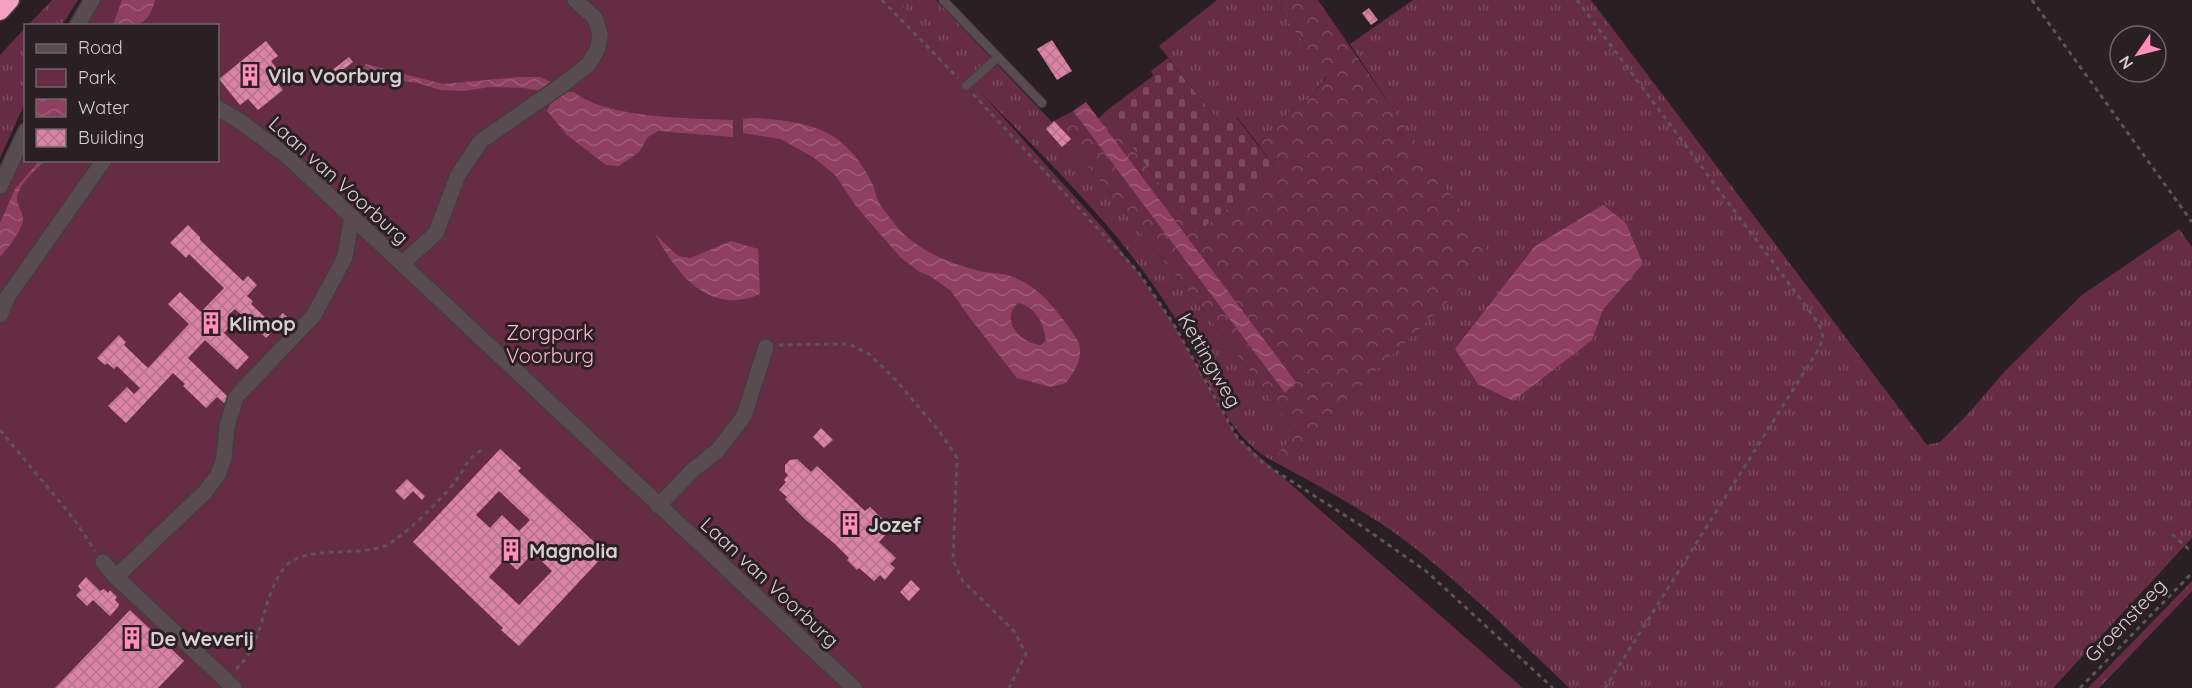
<svg xmlns="http://www.w3.org/2000/svg" width="2192" height="688" viewBox="0 0 2192 688" font-family="Quicksand,sans-serif">
<style>
.grass{fill:url(#grass-tufts);fill-rule:evenodd}
.forest{fill:url(#forest-crowns)}
.cemetery{fill:url(#cemetery-stones)}
.green{fill:#662c44}
.water{fill:url(#water-waves);fill-rule:evenodd}
.building{fill:url(#building-cross-hatch);fill-rule:evenodd}
.lines{fill:none;stroke-linecap:round;stroke-linejoin:round}
.service-casing{stroke:#463c3f;stroke-width:10}
.minor-casing{stroke:#463c3f;stroke-width:18}
.tertiary-casing{stroke:#463c3f;stroke-width:18}
.motorway-casing{stroke:#463c3f;stroke-width:21}
.path{stroke:#5e5458;stroke-width:3;stroke-dasharray:4.5 4.5;stroke-linecap:butt}
.service{stroke:#594c50;stroke-width:8}
.minor{stroke:#594c50;stroke-width:15}
.tertiary{stroke:#594c50;stroke-width:15}
.motorway{stroke:#f4a1c0;stroke-width:18}
.labels{text-anchor:middle;dominant-baseline:central;stroke-width:6;stroke-linejoin:round;paint-order:stroke}
.poi-label{font-size:20px;font-weight:bold;fill:#d7cfd2;stroke:#2a1f23;text-anchor:start}
.street-label{font-size:20px;fill:#d7cfd2;stroke:#2a1f23}
.park-label{font-size:20px;fill:#fdb7d0;stroke:#2a1f23}
</style>
<defs>
<pattern id="grass-tufts" width="24" height="20" patternUnits="userSpaceOnUse" patternTransform="scale(1.5)"><rect width="24" height="20" fill="#662c44"/><path d="M3 7l-1-3M5 7V3M7 7l1-3M15 17l-1-3M17 17v-4M19 17l1-3" fill="none" stroke="#7b4a5e"/></pattern>
<pattern id="forest-crowns" width="20" height="18" patternUnits="userSpaceOnUse" patternTransform="scale(1.5)"><rect width="20" height="18" fill="#662c44"/><path d="M2 6a3 3 0 1 1 6 0M12 15a3 3 0 1 1 6 0" fill="none" stroke="#7b4a5e"/></pattern>
<pattern id="cemetery-stones" width="16" height="16" patternUnits="userSpaceOnUse" patternTransform="scale(1.5)"><rect width="16" height="16" fill="#662c44"/><path d="M2 7V4a2 2 0 0 1 4 0v3zM10 15v-3a2 2 0 0 1 4 0v3z" fill="#7b4a5e"/></pattern>
<pattern id="water-waves" width="16" height="10" patternUnits="userSpaceOnUse" patternTransform="scale(1.5)"><rect width="16" height="10" fill="#8f4061"/><path d="M0 5q4-4 8 0t8 0" fill="none" stroke="#9e5b77"/></pattern>
<pattern id="building-cross-hatch" width="8" height="8" patternUnits="userSpaceOnUse" patternTransform="scale(1.5)"><rect width="8" height="8" fill="#da83a5"/><path d="M0 0l8 8M0 8l8-8" fill="none" stroke="#b4728c"/></pattern>
</defs>
<rect width="100%" height="100%" fill="#2a1f23"/>
<g class="grass">
<path d="M 52,0 L 78,0 L 62,25 L 28,25 Z"/>
<path d="M 890,0 L 936,0 L 1052,122 L 1216,326 L 1297,434 L 1271,460 C 1224,435 1203,367 1178,323 C 1128,239 1057,170 989,101 C 956,68 923,34 890,0 Z"/>
<path d="M 1217,0 L 1283,0 L 1280,10 L 1327,76 L 1311,97 L 1293,109 L 1258,144 L 1237,117 L 1222,126 L 1159,46 Z"/>
<path d="M 1413,0 L 1591,0 L 1927,445 L 1940,442 L 1966,416 L 2005,371 L 2082,295 L 2179,229 L 2192,247 L 2192,538 L 2053,688 L 1569,688 C 1517,638 1460,582 1403,539 C 1365,511 1323,488 1282,466 L 1343,403 L 1491,258 L 1350,44 ZM 1535,246 L 1643,264 L 1603,310 L 1592,340 Z"/>
<path d="M 25,28 L 25,103 L 0,158 L 0,55 Z"/>
</g>
<g class="forest">
<path d="M 1283,0 L 1318,0 L 1419,147 L 1492,258 L 1343,403 L 1282,466 L 1271,460 L 1297,434 L 1216,326 L 1052,122 L 1073,111 L 1285,393 L 1296,382 L 1098,119 L 1106,111 L 1196,233 L 1277,170 L 1258,144 L 1293,109 L 1311,97 L 1327,77 L 1280,10 Z"/>
<path d="M 2192,581 L 2192,591 L 2099,688 L 2088,688 Z"/>
</g>
<path class="cemetery" d="M 1168,58 L 1222,126 L 1236,117 L 1277,170 L 1196,233 L 1106,111 L 1153,76 L 1151,71 Z"/>
<path class="green" d="M 92,0 L 897,0 L 1104,229 L 1139,273 L 1173,323 L 1237,437 L 1523,688 L 0,688 L 0,186 L 25,131 L 26,160 L 218,160 L 218,26 L 77,25 Z"/>
<g class="water">
<path d="M 122,0 L 155,0 C 148,27 137,26 113,25 Z"/>
<path d="M 366,64 L 443,84 L 519,77 L 540,77 L 555,84 L 563,92 L 574,92 C 608,119 690,118 733,120 L 733,137 L 658,131 L 648,137 L 639,152 L 619,166 L 606,165 L 567,135 L 547,111 L 552,100 L 542,91 L 524,88 L 490,87 L 464,91 L 440,90 L 418,83 L 376,78 L 361,71 Z"/>
<path d="M 1086,102 L 1296,382 L 1285,393 L 1073,111 Z"/>
<path d="M 756,118 C 812,122 845,129 872,183 C 875,189 876,198 880,204 C 884,211 900,231 906,236 C 926,254 953,264 979,271 C 989,273 1001,273 1011,276 C 1037,286 1052,304 1068,326 C 1073,334 1080,340 1080,350 C 1081,362 1073,374 1066,383 L 1051,387 L 1017,378 L 970,318 L 951,291 L 930,276 L 918,271 L 900,257 L 856,206 L 835,175 L 813,157 L 780,139 L 743,133 L 743,119 ZM 1018,303 C 1035,306 1044,324 1046,340 L 1041,345 C 1021,344 999,320 1018,303 Z"/>
<path d="M 39,161 L 45,161 C 36,169 18,185 17,198 C 17,206 24,213 23,221 C 20,234 8,247 0,257 L 0,223 L 15,189 Z"/>
<path d="M 1603,205 L 1626,223 L 1643,264 L 1603,310 L 1592,340 L 1513,401 L 1478,384 L 1455,349 L 1535,246 Z"/>
<path d="M 655,234 L 678,256 L 690,258 L 731,241 L 758,249 L 760,294 C 710,316 677,275 655,234 Z"/>
</g>
<g class="building">
<path d="M 1369,8 L 1378,20 L 1371,25 L 1362,13 Z"/>
<path d="M 1052,40 L 1072,71 L 1057,80 L 1037,49 Z"/>
<path d="M 266,41 L 278,56 L 271,61 L 280,73 L 274,78 L 283,90 L 258,110 L 248,99 L 240,105 L 219,79 Z"/>
<path d="M 349,57 L 353,62 L 335,76 L 331,71 Z"/>
<path d="M 1054,121 L 1071,139 L 1062,147 L 1046,129 Z"/>
<path d="M 188,225 L 200,237 L 200,240 L 243,281 L 248,276 L 257,285 L 247,296 L 253,301 L 251,304 L 272,324 L 283,313 L 287,317 L 266,338 L 235,309 L 228,315 L 235,321 L 224,333 L 249,357 L 237,370 L 205,340 L 188,358 L 229,398 L 224,403 L 217,397 L 206,408 L 183,386 L 185,384 L 173,373 L 126,423 L 108,406 L 127,387 L 134,394 L 140,388 L 117,366 L 114,369 L 107,363 L 105,365 L 97,358 L 119,335 L 126,342 L 124,345 L 148,368 L 189,324 L 168,304 L 180,292 L 201,312 L 224,288 L 189,254 L 186,258 L 170,243 Z"/>
<path d="M 821,428 L 833,440 L 824,448 L 813,437 Z"/>
<path d="M 500,449 L 521,468 L 518,471 L 606,553 L 519,646 L 501,630 L 503,628 L 413,542 ZM 499,491 L 530,520 L 519,531 L 502,515 L 490,528 L 476,515 ZM 533,553 L 552,571 L 519,605 L 489,577 L 505,559 L 517,570 Z"/>
<path d="M 797,459 L 811,472 L 817,466 L 865,511 L 870,507 L 892,528 L 879,542 L 896,558 L 890,564 L 895,568 L 885,580 L 880,575 L 874,581 L 859,568 L 857,570 L 847,560 L 849,558 L 835,544 L 806,520 L 785,499 L 787,497 L 779,490 L 786,482 L 784,480 L 788,475 L 785,472 L 785,465 L 790,460 Z"/>
<path d="M 407,479 L 425,496 L 422,500 L 413,491 L 404,500 L 395,491 Z"/>
<path d="M 86,577 L 100,591 L 104,589 L 108,593 L 110,590 L 117,597 L 115,600 L 119,604 L 118,607 L 110,616 L 93,600 L 87,606 L 76,595 L 81,590 L 78,586 Z"/>
<path d="M 911,580 L 920,589 L 909,601 L 900,592 Z"/>
<path d="M 130,610 L 184,661 L 158,688 L 55,688 Z"/>
</g>
<g class="lines">
<g class="service-casing">
<g id="service">
<path d="M 943,0 L 1042,103"/>
<path d="M 966,86 L 997,58"/>
</g>
</g>
<g class="minor-casing">
<g id="minor">
<path d="M 218,108 L 241,122 L 287,156 L 854,688"/>
<path d="M 402,264 L 436,233 L 458,175 L 481,141 L 562,85 L 589,64 L 598,48 L 600,34 L 595,18 L 575,0"/>
<path d="M 0,315 L 8,296 L 104,160"/>
<path d="M 658,506 L 694,469 L 717,451 L 744,416 L 766,347"/>
<path d="M 103,562 L 116,577 L 205,492 L 218,475 L 224,458 L 227,426 L 236,397 L 314,315 L 345,257 L 352,216"/>
<path d="M 116,577 L 234,688"/>
</g>
</g>
<g class="tertiary-casing">
<g id="tertiary">
<path d="M 77,26 L 92,0"/>
<path d="M 0,186 L 26,131"/>
</g>
</g>
<g class="motorway-casing">
<path id="motorway" d="M 0,11 L 10,0"/>
</g>
<g class="path">
<path d="M 882,0 L 958,78"/>
<path d="M 1577,0 L 1819,324 L 1823,337 L 1820,347 L 1605,688"/>
<path d="M 2032,0 L 2192,222"/>
<path d="M 973,94 L 1139,273 L 1173,323 L 1237,437 L 1263,463 L 1360,525 L 1426,571 L 1553,688"/>
<path d="M 779,345 L 849,344 L 869,354 L 894,378 L 939,431 L 957,458 L 953,560 L 962,580 L 1014,631 L 1026,654 L 1009,688"/>
<path d="M 0,430 L 74,519 L 95,551"/>
<path d="M 2172,534 L 2192,552"/>
<path d="M 236,669 C 266,643 260,597 285,567 C 304,545 355,557 385,546 C 400,540 444,497 455,482 C 466,468 464,462 480,451 L 485,455"/>
<path d="M 2080,688 L 2192,573"/>
</g>
<use href="#service" class="service"/>
<use href="#minor" class="minor"/>
<use href="#tertiary" class="tertiary"/>
<use href="#motorway" class="motorway"/>
</g>
<defs>
<g id="building-bare" transform="scale(1.8)"><path d="M-4-6H4V6H1V3H-1V6H-4ZM-2.5-4.3h1.7v1.8h-1.7ZM.8-4.3h1.7v1.8H.8ZM-2.5-1h1.7V.8h-1.7ZM.8-1h1.7V.8H.8Z" fill="#ff8ebb" stroke="#2a1f23" stroke-width="2.5" paint-order="stroke"/></g>
</defs>
<g fill-rule="evenodd">
<use href="#building-bare" x="250" y="75"/>
<use href="#building-bare" x="211" y="323"/>
<use href="#building-bare" x="850" y="524"/>
<use href="#building-bare" x="511" y="550"/>
<use href="#building-bare" x="132" y="638"/>
</g>
<g class="labels">
<g class="poi-label">
<text x="268" y="75">Vila Voorburg</text>
<text x="229" y="323">Klimop</text>
<text x="868" y="524">Jozef</text>
<text x="529" y="550">Magnolia</text>
<text x="150" y="638">De Weverij</text>
</g>
<g class="street-label">
<text transform="translate(339 180) rotate(42)">Laan van Voorburg</text>
<text transform="translate(1210 360) rotate(60)">Kettingweg</text>
<text transform="translate(770 582) rotate(43)">Laan van Voorburg</text>
<text transform="translate(2125 620) rotate(-46)">Groensteeg</text>
</g>
<g class="park-label">
<text x="550" y="332">Zorgpark<tspan x="550" dy="23">Voorburg</tspan></text>
</g>
</g>
<rect x="24" y="24" width="195" height="138" fill="#2a1f23" stroke="#6f6569" stroke-width="1.5"/>
<rect x="36" y="44" width="30" height="9" fill="#594c50" stroke="#6f6569" stroke-width="1.5"/>
<text x="78" y="54" font-size="18" fill="#d7cfd2">Road</text>
<rect x="36" y="69" width="30" height="18" fill="#662c44" stroke="#6f6569" stroke-width="1.5"/>
<text x="78" y="84" font-size="18" fill="#d7cfd2">Park</text>
<rect x="36" y="99" width="30" height="18" fill="url(#water-waves)" stroke="#6f6569" stroke-width="1.5"/>
<text x="78" y="114" font-size="18" fill="#d7cfd2">Water</text>
<rect x="36" y="129" width="30" height="18" fill="url(#building-cross-hatch)" stroke="#6f6569" stroke-width="1.5"/>
<text x="78" y="144" font-size="18" fill="#d7cfd2">Building</text>
<g transform="translate(2138 54) rotate(235)"><circle r="28" fill="#2a1f23" stroke="#6f6569" stroke-width="1.5"/>
<path d="M0-4.5L10 22L0 15L-10 22Z" fill="#ff8ebb"/>
<text y="-9" font-size="16" font-weight="bold" text-anchor="middle" fill="#d7cfd2">N</text>
</g>
</svg>
